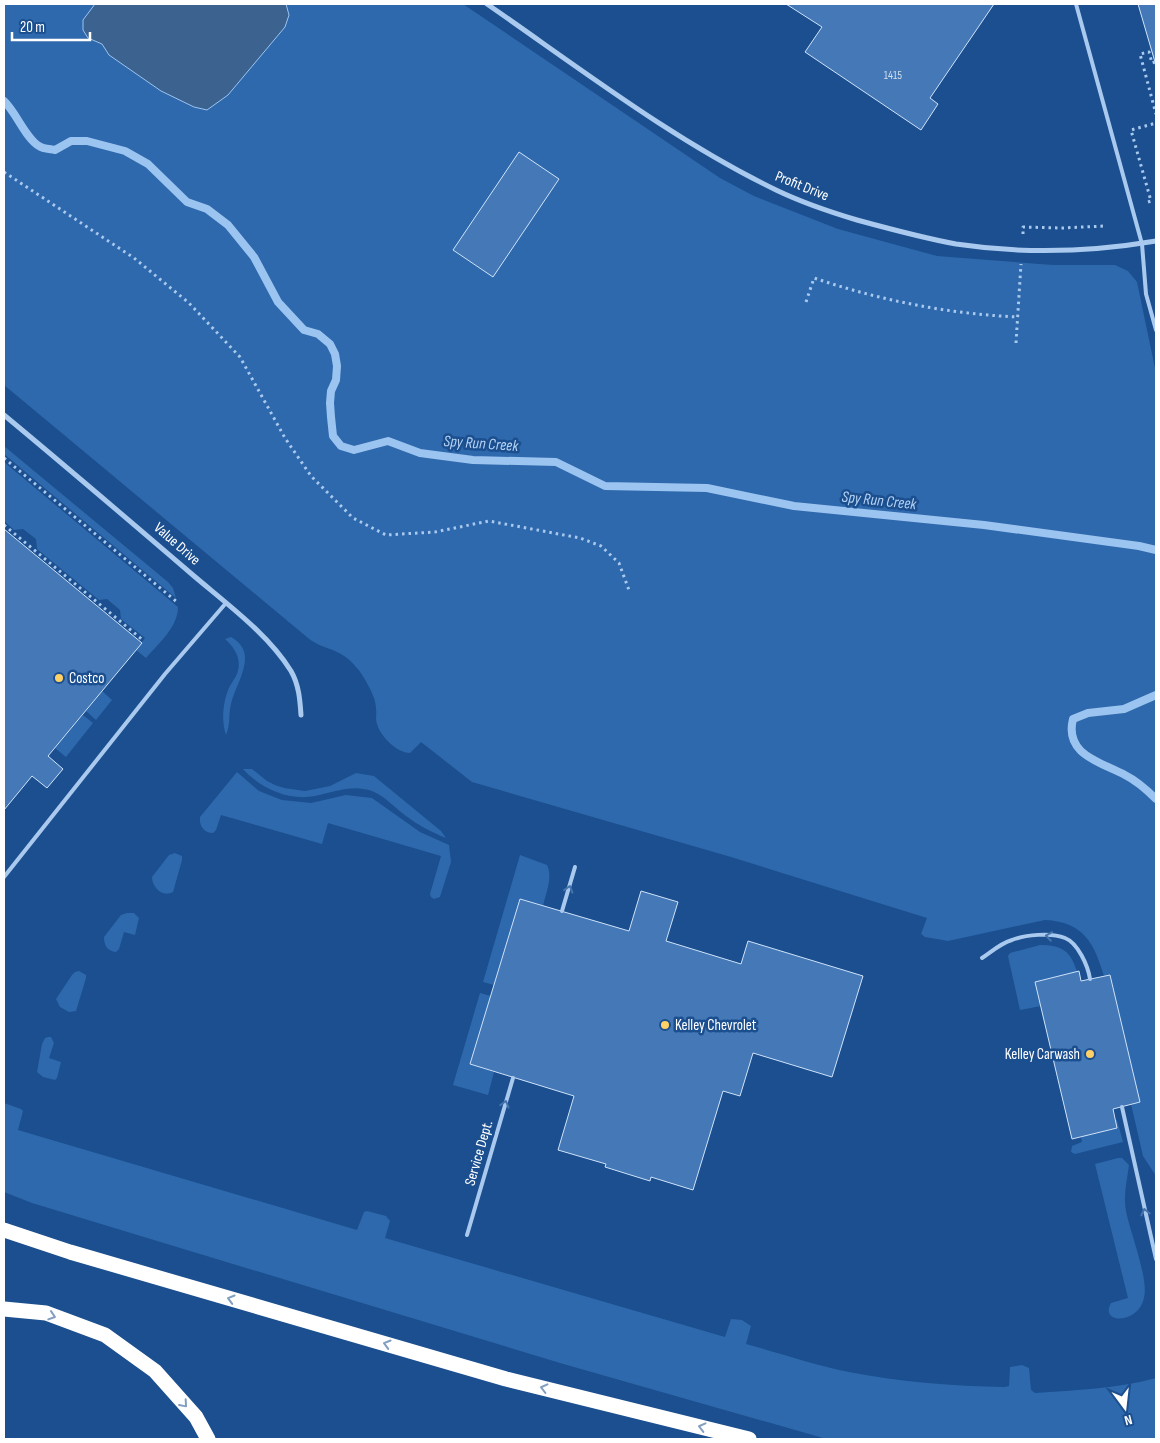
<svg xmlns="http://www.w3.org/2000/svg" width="1160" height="1443" viewBox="0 0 1160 1443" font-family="'Sofia Sans Condensed',sans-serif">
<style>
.green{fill:#2e69ad}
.water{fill:#3c6290;stroke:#9cc4f0}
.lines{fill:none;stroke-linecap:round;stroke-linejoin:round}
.stream{stroke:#9cc4f0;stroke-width:8}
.building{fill:#4478b7;stroke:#cfe3fa}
.path{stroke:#a9c9ee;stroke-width:3;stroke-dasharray:2.5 4;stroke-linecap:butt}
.service{stroke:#a9c9ee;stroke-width:4}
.minor{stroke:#a9c9ee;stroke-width:5}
.motorway{stroke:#fff;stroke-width:15}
.oneway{stroke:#4674ac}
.oneway2{stroke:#829ec1}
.poi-dot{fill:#ffd166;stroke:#1b4f8f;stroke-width:2}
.labels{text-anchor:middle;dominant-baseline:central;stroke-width:5;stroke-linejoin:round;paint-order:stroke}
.number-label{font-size:12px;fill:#d0dded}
.street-label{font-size:15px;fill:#fff;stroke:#1b4f8f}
.poi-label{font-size:15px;fill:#fff;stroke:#1b4f8f;text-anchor:start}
.water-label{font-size:16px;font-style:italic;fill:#b5d3f5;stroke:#1b4f8f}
</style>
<rect width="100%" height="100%" fill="#1b4f8f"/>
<g class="green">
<path d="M 4,4 L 95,4 L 83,21 L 88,38 L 102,44 L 109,55 L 289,15 L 286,4 L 463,4 L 720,178 L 754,196 L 838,229 L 937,256 L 1053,265 L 1115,265 L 1128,271 L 1137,282 L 1156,373 L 1156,1176 L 1143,1156 L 1131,1104 L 1140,1102 L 1110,975 L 1104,976 C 1094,943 1084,922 1045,920 L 948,941 L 925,937 L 921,934 L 927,918 L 731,857 L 472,782 L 421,742 L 410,753 C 397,753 380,736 377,724 C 375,719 377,714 376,709 C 376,701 372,693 369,687 C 362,672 350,657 335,651 C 325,647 317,645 308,638 L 4,385 Z"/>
<path d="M 4,446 L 168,582 L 173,588 L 176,598 L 4,454 Z"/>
<path d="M 4,462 L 178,607 C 178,627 159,643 146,658 L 136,650 L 145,638 L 121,619 L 120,610 L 107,599 L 99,600 L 37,549 L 36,539 L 23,529 L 14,530 L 4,521 Z"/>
<path d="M 231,637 C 260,653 236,682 231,704 C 228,716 231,723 226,735 C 221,721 223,701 229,688 C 231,683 235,679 237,674 C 242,660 236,649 225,639 Z"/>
<path d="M 102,691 L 112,700 L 96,720 L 86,711 Z"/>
<path d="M 83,715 L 93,723 L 66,757 L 55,748 Z"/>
<path d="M 243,769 L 252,769 L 267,781 L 275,785 L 284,788 L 305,791 L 330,786 L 356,773 L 374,776 L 441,831 L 446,838 C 431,832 418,825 406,816 C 395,808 385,796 372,791 C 352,784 335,792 315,796 C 289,801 261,789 243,769 Z"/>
<path d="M 237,772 L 259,791 L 282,800 L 311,803 L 346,795 L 372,798 L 420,832 L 449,845 L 451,862 L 440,897 L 434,899 L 431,897 L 430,894 L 441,856 L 328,823 L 322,844 L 221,815 L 216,830 L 213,833 C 204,833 199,826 200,817 Z"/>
<path d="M 175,853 L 182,856 L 182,860 L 173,892 C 162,898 152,887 152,877 L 169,855 Z"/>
<path d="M 520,855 L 547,865 C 553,878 546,892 543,906 L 520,899 L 494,985 L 483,982 Z"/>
<path d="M 127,913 L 134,913 L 139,918 L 135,935 L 124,932 L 119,949 L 116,952 C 107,951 104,945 104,937 L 121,915 Z"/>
<path d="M 1040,945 C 1062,945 1071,951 1077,972 L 1035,982 L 1041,1006 L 1020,1010 L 1008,956 L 1010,953 Z"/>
<path d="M 79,971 L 86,975 L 86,978 L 76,1011 L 69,1012 L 60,1007 L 56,999 L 72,975 L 75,972 Z"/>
<path d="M 480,993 L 491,996 L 470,1064 L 494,1072 L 488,1095 L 453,1085 Z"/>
<path d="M 48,1037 L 51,1037 L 54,1043 L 49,1058 L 61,1062 L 57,1078 L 55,1080 L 43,1077 L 37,1072 L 42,1044 L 45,1038 Z"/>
<path d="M 4,1103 L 21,1109 L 23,1111 L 18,1130 L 357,1230 L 364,1212 L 367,1211 L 386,1216 L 390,1221 L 385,1238 L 725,1337 L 731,1319 L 742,1320 L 751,1326 L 746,1344 C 780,1353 814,1365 849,1372 C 901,1382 953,1386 1005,1387 L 1009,1386 L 1010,1367 L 1022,1365 L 1029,1368 L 1031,1390 L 1035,1393 C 1076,1390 1116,1389 1156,1378 L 1156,1439 L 823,1438 L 560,1363 L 32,1203 L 4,1192 Z"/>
<path d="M 1115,1120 L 1117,1120 L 1123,1142 L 1075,1154 L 1071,1152 L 1072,1146 L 1082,1142 L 1081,1137 L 1117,1128 Z"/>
<path d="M 1118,1158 L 1122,1158 L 1129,1165 C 1127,1181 1123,1195 1126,1211 C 1130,1232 1149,1279 1144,1298 C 1138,1325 1099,1324 1111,1303 L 1128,1298 L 1095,1164 Z"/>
</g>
<path class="water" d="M 95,4 L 286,4 L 289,15 L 285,27 L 228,95 L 207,110 L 194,107 L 161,91 L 109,55 L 102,44 L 88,38 L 83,30 L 83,20 Z"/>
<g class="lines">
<g class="stream">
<path d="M 4,101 C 16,112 26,139 39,146 C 43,149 50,149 55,150 L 71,141 L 87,141 L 125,151 L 148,164 L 187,202 L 207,209 L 228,225 L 254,257 L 278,302 L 304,330 L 318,334 L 330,344 L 335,354 L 337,366 L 336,380 L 331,391 L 330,403 L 331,417 L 333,436 L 341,446 L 354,450 L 388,441 L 420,453 L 473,460 L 556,462 L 605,486 L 707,488 L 794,506 L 984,525 L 1139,546 L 1156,550"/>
<path d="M 1156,695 L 1124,709 L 1088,713 L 1073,719 C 1064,755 1101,762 1125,775 C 1137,781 1147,790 1156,799"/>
</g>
</g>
<g class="building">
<path d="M 786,4 L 994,4 L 930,98 L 938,104 L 921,130 L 805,52 L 822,27 Z"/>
<path d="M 1138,4 L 1156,4 L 1156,68 L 1155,62 Z"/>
<path d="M 519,152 L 559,179 L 493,277 L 453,250 Z"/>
<path d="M 4,529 L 142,643 L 48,756 L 63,769 L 47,788 L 32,776 L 4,810 Z"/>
<path d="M 641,891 L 678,902 L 666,941 L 741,964 L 748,941 L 863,976 L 832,1077 L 753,1053 L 740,1096 L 723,1091 L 693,1190 L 651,1177 L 650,1181 L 605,1167 L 606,1164 L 558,1150 L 574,1096 L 470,1064 L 520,899 L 629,931 Z"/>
<path d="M 1079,971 L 1081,981 L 1110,975 L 1140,1102 L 1113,1109 L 1117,1128 L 1072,1139 L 1035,982 Z"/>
</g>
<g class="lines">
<g class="path">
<path d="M 1155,62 L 1152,63 L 1149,52 L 1140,54 L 1156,114"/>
<path d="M 4,172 L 134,258 L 189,303 L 240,357 L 285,438 L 311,476 L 353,518 L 386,535 L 435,532 L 489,521 L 580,538 L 601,546 L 619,563 L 630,593"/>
<path d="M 1148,202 L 1151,201 L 1131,130 L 1156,123"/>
<path d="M 1023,234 L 1023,227 L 1062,228 L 1105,226"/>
<path d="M 806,302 L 814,278 C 879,300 948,314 1018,317"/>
<path d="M 1016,343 L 1021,264"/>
<path d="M 4,458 L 177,602"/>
<path d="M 4,525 L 144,641"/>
</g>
<g class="service">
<path d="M 1076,4 L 1142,244 L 1146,294 L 1156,330"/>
<path d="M 4,877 L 165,674 L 226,603"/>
<path d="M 562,911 L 575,867"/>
<path d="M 982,958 C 991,952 1001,943 1012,940 C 1025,935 1051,932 1065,938 C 1078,943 1088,966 1090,979"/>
<path d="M 1122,1107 L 1156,1259"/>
<path d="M 467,1235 L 513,1078"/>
</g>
<g class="minor">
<path d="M 487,4 C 581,69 673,140 776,190 C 801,202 830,212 857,220 C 890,229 923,238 956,244 C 1022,254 1091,252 1156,241"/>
<path d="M 4,415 C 68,468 131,522 194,576 C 227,604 268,634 291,671 C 299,685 300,700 301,715"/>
</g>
<g class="motorway">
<path d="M 4,1230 L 70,1252 L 506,1379 L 749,1439"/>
<path d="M 4,1309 L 46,1313 L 105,1335 L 155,1371 L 196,1417 L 208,1439"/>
</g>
</g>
<defs><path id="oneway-chevron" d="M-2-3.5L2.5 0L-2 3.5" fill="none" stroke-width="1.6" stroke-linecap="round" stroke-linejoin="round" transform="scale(1.25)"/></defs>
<g class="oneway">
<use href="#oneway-chevron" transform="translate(569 889) rotate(-73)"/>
<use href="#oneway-chevron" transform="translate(1049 936) rotate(-172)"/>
<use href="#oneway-chevron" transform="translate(505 1104) rotate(-74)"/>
<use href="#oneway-chevron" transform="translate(1145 1212) rotate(-103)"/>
</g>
<g class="oneway2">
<use href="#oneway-chevron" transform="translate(231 1299) rotate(-164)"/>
<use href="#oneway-chevron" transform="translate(52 1316) rotate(18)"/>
<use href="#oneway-chevron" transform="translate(387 1344) rotate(-164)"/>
<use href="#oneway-chevron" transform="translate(544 1388) rotate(-166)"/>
<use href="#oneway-chevron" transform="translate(184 1404) rotate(49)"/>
<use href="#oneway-chevron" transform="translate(702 1427) rotate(-166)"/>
</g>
<g class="poi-dot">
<circle cx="59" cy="678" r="5"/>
<circle cx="665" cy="1025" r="5"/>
<circle cx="1090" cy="1054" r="5"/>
</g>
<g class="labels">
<g class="number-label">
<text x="893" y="75">1415</text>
</g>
<g class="street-label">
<text transform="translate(802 186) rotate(22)">Profit Drive</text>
<text transform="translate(177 544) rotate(41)">Value Drive</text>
<text transform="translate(479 1153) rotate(-74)">Service Dept.</text>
</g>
<g class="poi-label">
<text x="69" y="678">Costco</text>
<text x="675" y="1025">Kelley Chevrolet</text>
<text x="1080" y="1054" text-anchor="end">Kelley Carwash</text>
</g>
<g class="water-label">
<text transform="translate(481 444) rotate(4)">Spy Run Creek</text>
<text transform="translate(879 501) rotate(6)">Spy Run Creek</text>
</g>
</g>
<rect width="1160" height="1443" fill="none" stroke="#ffffff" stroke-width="10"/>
<g transform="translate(1125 1408) rotate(165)" stroke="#1b4f8f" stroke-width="4" paint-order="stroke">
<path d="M0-4L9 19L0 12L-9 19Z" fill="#ffffff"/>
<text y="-8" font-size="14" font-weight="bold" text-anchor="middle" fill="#ffffff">N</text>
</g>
<path d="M12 32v8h78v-8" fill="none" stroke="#ffffff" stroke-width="2.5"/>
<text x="20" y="32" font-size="15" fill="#ffffff" stroke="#1b4f8f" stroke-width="4" paint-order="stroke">20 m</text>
</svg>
